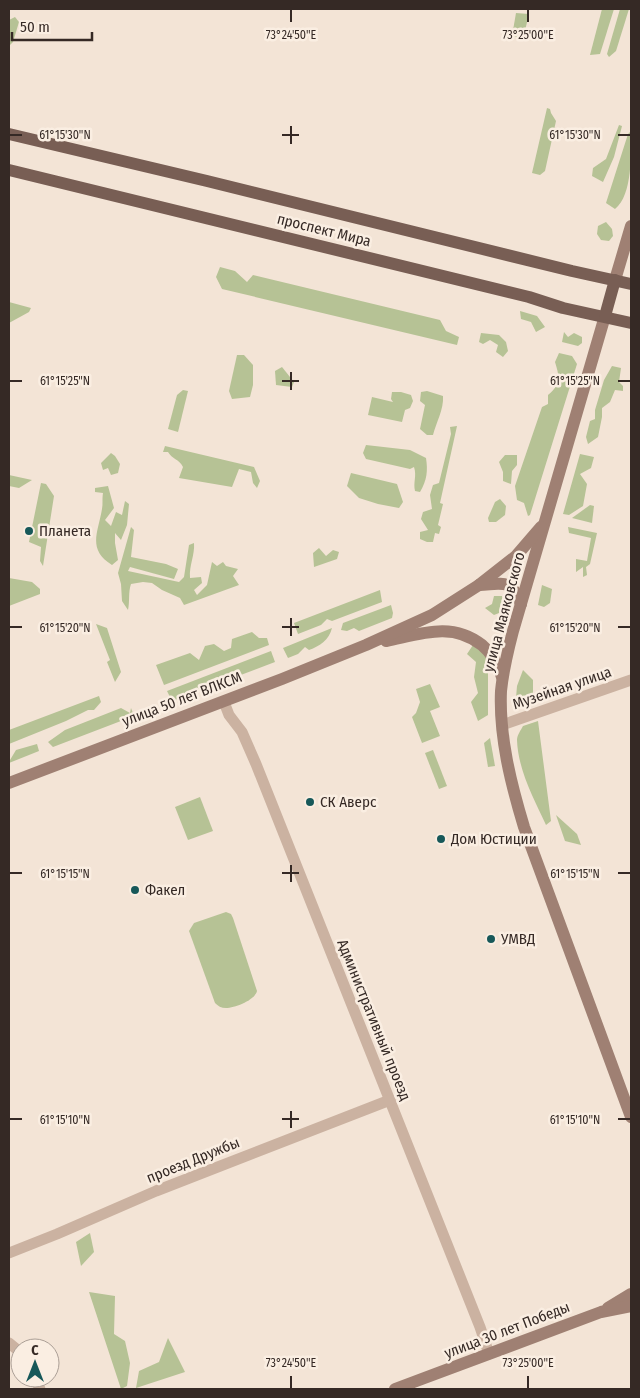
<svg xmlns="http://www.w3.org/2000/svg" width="640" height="1398" viewBox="0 0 640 1398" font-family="'Fira Sans Condensed',sans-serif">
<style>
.green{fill:#b6c295}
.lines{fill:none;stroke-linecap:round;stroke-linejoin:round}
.minor{stroke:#cbb2a1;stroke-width:11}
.secondary{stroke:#9f8073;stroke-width:12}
.primary{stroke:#785e54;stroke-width:12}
.ticks{fill:none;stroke:#352925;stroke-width:2}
.poi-dot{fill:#175859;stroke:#faeee2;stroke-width:2}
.labels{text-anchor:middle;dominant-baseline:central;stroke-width:5;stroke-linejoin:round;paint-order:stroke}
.street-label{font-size:15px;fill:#352925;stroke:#faeee2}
.poi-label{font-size:15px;fill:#352925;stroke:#faeee2;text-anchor:start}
.ticks-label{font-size:12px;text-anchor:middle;fill:#352925;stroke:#faeee2;stroke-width:5;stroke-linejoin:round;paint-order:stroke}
</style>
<rect width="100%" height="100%" fill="#f3e4d6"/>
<g class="green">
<path d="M 602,9 L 614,9 L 600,54 L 590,55 Z"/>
<path d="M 620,9 L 629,9 L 616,51 L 609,57 L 607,54 Z"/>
<path d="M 516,13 L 529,14 L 523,39 L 512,36 Z"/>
<path d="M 15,17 L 19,22 L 13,42 L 9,46 L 9,20 Z"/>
<path d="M 547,108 L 550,109 L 551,113 L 556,121 L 545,171 L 540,175 L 532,173 Z"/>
<path d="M 619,125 L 622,126 L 614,157 L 603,182 L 592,176 L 593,168 L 606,159 Z"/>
<path d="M 631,131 C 631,152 633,195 615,209 L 606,203 L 628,134 Z"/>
<path d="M 606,222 L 612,229 L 613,236 L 609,241 L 601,240 L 597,234 L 598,226 Z"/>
<path d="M 220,267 L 235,271 L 247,282 L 253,275 L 440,320 L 446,331 L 459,337 L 457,345 L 222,289 L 216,277 Z"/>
<path d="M 9,302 L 31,308 L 29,312 L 9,323 Z"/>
<path d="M 520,311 L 537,316 L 545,327 L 536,332 L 531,322 L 521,319 Z"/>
<path d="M 564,332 L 568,337 L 574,333 L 582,337 L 582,343 L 578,346 L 562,342 Z"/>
<path d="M 481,333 L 499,335 L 506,342 L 508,351 L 503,357 L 496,352 L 498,345 L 490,340 L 483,344 L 479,342 Z"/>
<path d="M 559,353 L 572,356 L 577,364 L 530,515 L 528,516 L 524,503 L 517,500 L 515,486 L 542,407 L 548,404 L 548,395 C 561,384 560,378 555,362 Z"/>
<path d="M 237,355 L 244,355 L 253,365 L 253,385 L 250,397 L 232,399 L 229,391 Z"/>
<path d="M 612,366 L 621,368 L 619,382 L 623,386 L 623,391 L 615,390 L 610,402 L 602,408 L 602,417 L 598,437 L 588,444 L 586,437 L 590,421 L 595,419 L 595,410 L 604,380 Z"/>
<path d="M 282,367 L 294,382 L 292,387 L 276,385 L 275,371 Z"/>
<path d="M 183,390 L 188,391 L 178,432 L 168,429 L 177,395 Z"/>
<path d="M 427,391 L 443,396 C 444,409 436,423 433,435 L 427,435 L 420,429 L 425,405 L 420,401 L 421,392 Z"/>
<path d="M 392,392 L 401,392 L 411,395 L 413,401 L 410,408 L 405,410 L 402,422 L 368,415 L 372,397 L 393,402 L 391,399 Z"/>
<path d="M 457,426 L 440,503 L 443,504 L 438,525 L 441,527 L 439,534 L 435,533 L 433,542 L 427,542 L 420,539 L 420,532 L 428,530 L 421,519 L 423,512 L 432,509 L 430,495 L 433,485 L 439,483 L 451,434 L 450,427 Z"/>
<path d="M 366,445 L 410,450 L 426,458 C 428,471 427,480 420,492 L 415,491 C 413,482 417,476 414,467 L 410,469 L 366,459 L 363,453 Z"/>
<path d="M 165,446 L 254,467 L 260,481 L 257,488 L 253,483 L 251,472 L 239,469 L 232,487 L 179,478 L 183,467 C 179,459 172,459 168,452 L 163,452 Z"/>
<path d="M 111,453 L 115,456 L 120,464 L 118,473 L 111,475 L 108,468 L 103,470 L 101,463 Z"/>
<path d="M 580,454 L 594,457 L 591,468 L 580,474 L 587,484 L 583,506 L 569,515 L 563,514 Z"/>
<path d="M 505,455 L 517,455 L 517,465 L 512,471 L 511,484 L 503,481 L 503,472 L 499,462 Z"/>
<path d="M 351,473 L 397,484 L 403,502 L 399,508 L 378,504 L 359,498 L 347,486 Z"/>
<path d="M 9,475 L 32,480 L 19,488 L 9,486 Z"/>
<path d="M 41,483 L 46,484 L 54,496 L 43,566 L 40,561 L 41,547 L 29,542 Z"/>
<path d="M 108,486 L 114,508 L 105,520 L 111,526 L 116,512 L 122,515 L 125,501 L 129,504 L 127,525 L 121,540 L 115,533 L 115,543 L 118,560 L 112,565 C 87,549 98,533 102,509 C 103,504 102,499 103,493 L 95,492 L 95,488 Z"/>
<path d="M 500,499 L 506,506 L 505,515 L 496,522 L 489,522 L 488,518 L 495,502 Z"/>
<path d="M 590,505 L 594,506 L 592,523 L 572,518 Z"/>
<path d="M 131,527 L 134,530 L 131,557 L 166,564 L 178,569 L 174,579 L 130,567 L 128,571 L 179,582 L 184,577 L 189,545 L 194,543 C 195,555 189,565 190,578 L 201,577 L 202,583 L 194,590 L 197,595 L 207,585 L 212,562 L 217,566 L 223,562 L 226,566 L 238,569 L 233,576 L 239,585 L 184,605 L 180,598 L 162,590 L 152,583 L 143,582 L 131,584 C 128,593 130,601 128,610 L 122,601 L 121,584 L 118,573 Z"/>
<path d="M 568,527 L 597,533 L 590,564 L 586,567 L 587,575 L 583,577 L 583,567 L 576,572 L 576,559 L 587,561 L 591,538 L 569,533 Z"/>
<path d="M 319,548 L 326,556 L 333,550 L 339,552 L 337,559 L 314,567 L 313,553 Z"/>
<path d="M 9,578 L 32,582 L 40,589 L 40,594 L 9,606 Z"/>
<path d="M 542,585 L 552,589 L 550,603 L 544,607 L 538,605 Z"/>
<path d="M 380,590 L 382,602 L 332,621 L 327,619 L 321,625 L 298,634 L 294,623 Z"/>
<path d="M 494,596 L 502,596 L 503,603 L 499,613 L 494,615 L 485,608 L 492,604 Z"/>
<path d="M 391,605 L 393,613 L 392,618 L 359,631 L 354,628 L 347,631 L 341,630 L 343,623 Z"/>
<path d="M 96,624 L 107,628 L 121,672 L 115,682 L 107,662 L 110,660 Z"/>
<path d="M 332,628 C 329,640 320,646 309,650 L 305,647 L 298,654 L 288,658 L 283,648 Z"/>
<path d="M 252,632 L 259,638 L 267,638 L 269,645 L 164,685 L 156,665 L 190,653 L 199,660 L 205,646 L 214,644 L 224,651 L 231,648 L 232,639 Z"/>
<path d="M 473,645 L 488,656 L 488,715 L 478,721 L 471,702 L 478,693 L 474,677 L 476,662 L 467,654 Z"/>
<path d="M 271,651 L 275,662 L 172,701 L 167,691 Z"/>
<path d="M 523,670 L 533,680 L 533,703 L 525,705 L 516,698 L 517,686 Z"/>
<path d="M 430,684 L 440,707 L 430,711 L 440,736 L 422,743 L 412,717 L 416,713 L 420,702 L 416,689 Z"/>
<path d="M 99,696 L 101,702 L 94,710 L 88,710 L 66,721 L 9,744 L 9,730 Z"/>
<path d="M 121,708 L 130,713 L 131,708 L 134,716 L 53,747 L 48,742 L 65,730 Z"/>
<path d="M 538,721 L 551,821 L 546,825 C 534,799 518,770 517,740 C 517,735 521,730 523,726 Z"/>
<path d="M 490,738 L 495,766 L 488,767 L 484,743 Z"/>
<path d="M 37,744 L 39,751 L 9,763 L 9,759 L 10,760 L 16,750 Z"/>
<path d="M 433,750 L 447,786 L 439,789 L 425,753 Z"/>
<path d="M 200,797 L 213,831 L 188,840 L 175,807 Z"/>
<path d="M 556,815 L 577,834 L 581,845 L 565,841 Z"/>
<path d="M 226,912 L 231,914 L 233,918 L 257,991 C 255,1000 235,1008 226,1008 C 221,1008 218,1006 215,1003 L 189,931 L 194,923 Z"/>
<path d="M 90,1233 L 94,1252 L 81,1266 L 76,1242 Z"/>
<path d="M 89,1292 L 115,1296 L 114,1334 L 125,1341 L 130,1363 L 127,1386 L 121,1389 Z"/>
<path d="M 168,1338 L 185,1372 L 136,1388 L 139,1371 L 159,1362 Z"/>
</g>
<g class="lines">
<g class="minor">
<path d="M 224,702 L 229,715 L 242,732 L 256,764 L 480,1327 L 489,1354"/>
<path d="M 502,725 L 631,680"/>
<path d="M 9,1253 L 57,1234 L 156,1191 L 390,1100"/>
<path d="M 9,1343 L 20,1352"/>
<path d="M 35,1378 L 40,1389"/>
</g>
<g class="secondary">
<path d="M 615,280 L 631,226"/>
<path d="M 605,316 L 513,631 C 508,650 503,671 501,691 C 499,737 511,784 524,827 L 631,1117"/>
<path d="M 479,585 C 503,584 511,578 521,604"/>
<path d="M 386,641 C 420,634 452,621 482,645 C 493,654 498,664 502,677"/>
<path d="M 9,783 L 282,679 L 366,645 L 432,615 L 479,585 L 516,556 L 541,527"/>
<path d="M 608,1308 L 631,1294"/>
<path d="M 395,1389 L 601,1312 L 631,1306"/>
</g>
<g class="primary">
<path d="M 9,134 L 207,181 L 572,271 L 631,284"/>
<path d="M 9,170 L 529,297 L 563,308 L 631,323"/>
<path d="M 605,316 L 615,280"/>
</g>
</g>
<path class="ticks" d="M 291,10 L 291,22M 528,10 L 528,22M 291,126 L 291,144M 10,135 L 22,135M 282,135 L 299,135M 618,135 L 630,135M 291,372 L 291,390M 10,381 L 22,381M 282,381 L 299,381M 618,381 L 630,381M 291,618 L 291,636M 10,627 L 22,627M 282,627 L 299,627M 618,627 L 630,627M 291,865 L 291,882M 10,873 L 22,873M 282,873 L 299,873M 618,873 L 630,873M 291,1111 L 291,1128M 10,1119 L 22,1119M 282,1119 L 299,1119M 618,1119 L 630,1119M 291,1376 L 291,1388M 528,1376 L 528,1388"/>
<g class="poi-dot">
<circle cx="29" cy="531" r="5"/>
<circle cx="310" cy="802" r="5"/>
<circle cx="441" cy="839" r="5"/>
<circle cx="135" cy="890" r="5"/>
<circle cx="491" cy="939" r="5"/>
</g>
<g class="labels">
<g class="street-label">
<text transform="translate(324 230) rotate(14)">проспект Мира</text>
<text transform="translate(504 612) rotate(-75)">улица Маяковского</text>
<text transform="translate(562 688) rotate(-19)">Музейная улица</text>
<text transform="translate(182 699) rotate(-21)">улица 50 лет ВЛКСМ</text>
<text transform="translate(374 1020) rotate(68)">Административный проезд</text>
<text transform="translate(193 1160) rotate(-22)">проезд Дружбы</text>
<text transform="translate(507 1330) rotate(-21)">улица 30 лет Победы</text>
</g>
<g class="poi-label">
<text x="39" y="531">Планета</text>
<text x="320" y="802">СК Аверс</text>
<text x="451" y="839">Дом Юстиции</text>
<text x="145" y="890">Факел</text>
<text x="501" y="939">УМВД</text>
</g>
</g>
<g class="ticks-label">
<text x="291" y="39">73°24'50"E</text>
<text x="528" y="39">73°25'00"E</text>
<text x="65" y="139">61°15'30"N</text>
<text x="575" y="139">61°15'30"N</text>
<text x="65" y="385">61°15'25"N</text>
<text x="575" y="385">61°15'25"N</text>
<text x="65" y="632">61°15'20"N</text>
<text x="575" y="632">61°15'20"N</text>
<text x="65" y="878">61°15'15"N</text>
<text x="575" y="878">61°15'15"N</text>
<text x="65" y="1124">61°15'10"N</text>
<text x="575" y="1124">61°15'10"N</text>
<text x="291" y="1367">73°24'50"E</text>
<text x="528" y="1367">73°25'00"E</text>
</g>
<rect width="640" height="1398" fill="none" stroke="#352925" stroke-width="20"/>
<g transform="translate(35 1363)"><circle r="24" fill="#faeee2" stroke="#ab9f96"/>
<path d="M0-4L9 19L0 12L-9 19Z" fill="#175859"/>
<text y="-8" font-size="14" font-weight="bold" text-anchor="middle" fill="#352925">С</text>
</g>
<path d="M12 32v8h80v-8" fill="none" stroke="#352925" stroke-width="2.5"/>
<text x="20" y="32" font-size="15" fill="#352925" stroke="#faeee2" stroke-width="4" paint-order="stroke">50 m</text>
</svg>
